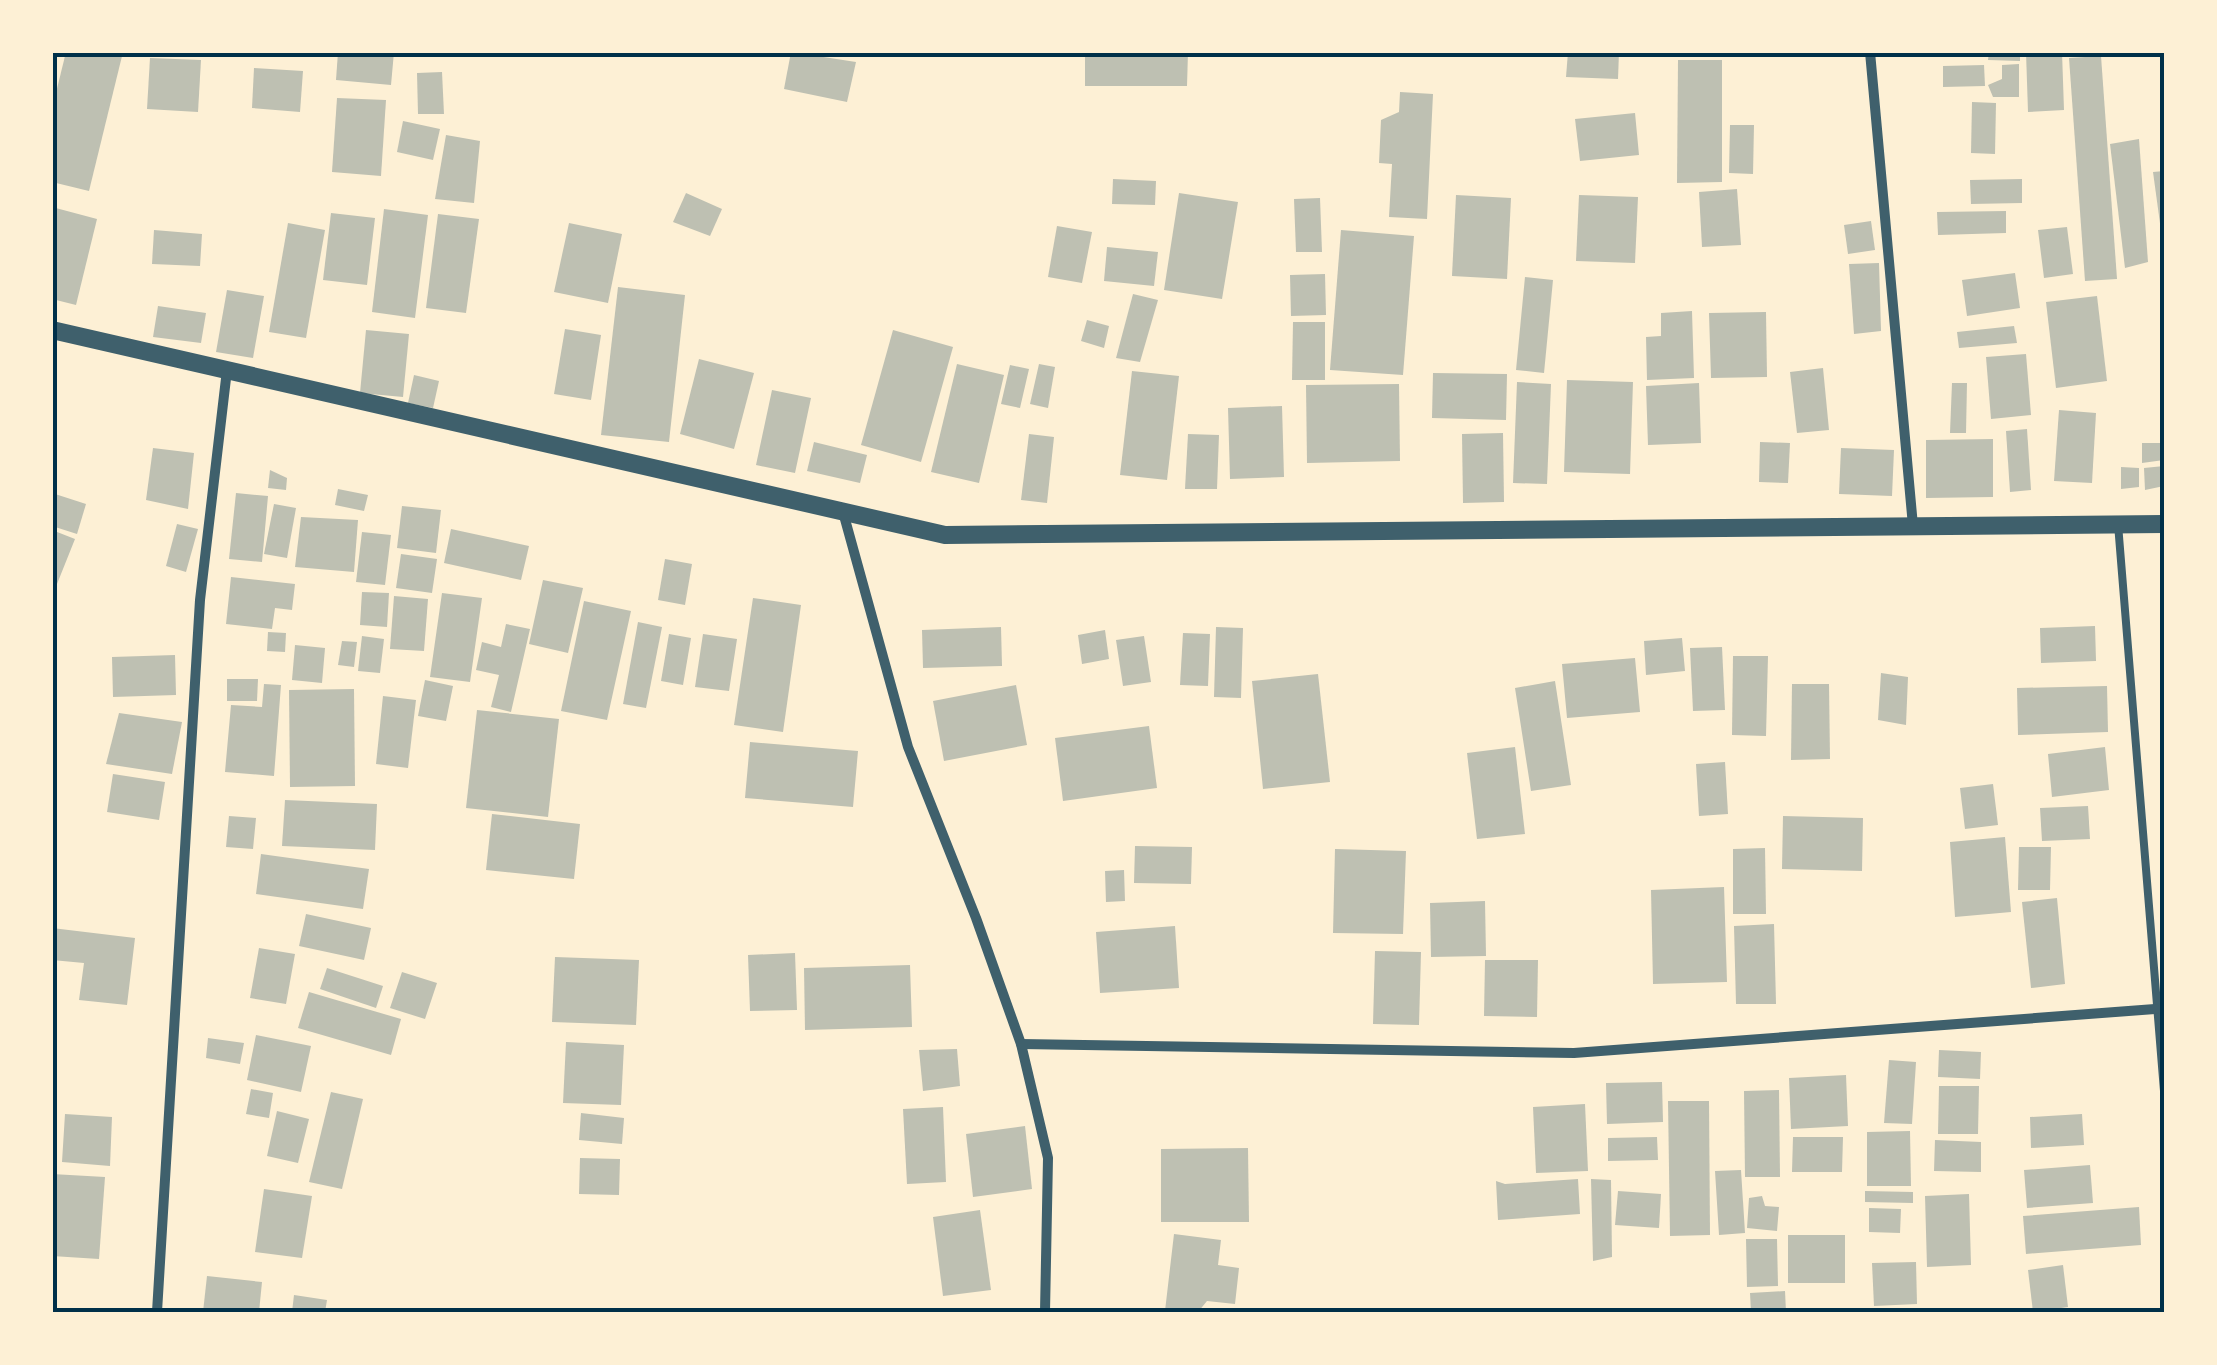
<svg xmlns="http://www.w3.org/2000/svg" width="2217" height="1365" viewBox="0 0 2217 1365" font-family="Merriweather,serif">
<style>
.building{fill:#bec0b2}
.lines{fill:none;stroke-linecap:round;stroke-linejoin:round}
.service{stroke:#3f606c;stroke-width:8}
.minor{stroke:#3f606c;stroke-width:10}
.tertiary{stroke:#3f606c;stroke-width:18}
.neatline{fill:none;stroke:#003049;stroke-width:4}
</style>
<rect width="100%" height="100%" fill="#fdf0d5"/>
<g class="building">
<path d="M 66,52 L 123,52 L 89,191 L 52,182 L 52,109 Z"/>
<path d="M 338,52 L 394,52 L 391,85 L 336,80 Z"/>
<path d="M 791,52 L 856,62 L 847,102 L 784,89 Z"/>
<path d="M 1085,52 L 1188,52 L 1187,86 L 1085,86 Z"/>
<path d="M 1568,52 L 1619,52 L 1618,79 L 1566,77 Z"/>
<path d="M 1989,52 L 2020,52 L 2020,61 L 1988,60 Z"/>
<path d="M 2026,52 L 2062,52 L 2064,110 L 2028,112 Z"/>
<path d="M 2101,56 L 2117,279 L 2085,281 L 2069,58 Z"/>
<path d="M 150,58 L 201,60 L 198,112 L 147,109 Z"/>
<path d="M 1678,60 L 1722,60 L 1722,182 L 1677,183 Z"/>
<rect x="2161" y="60" width="3" height="74"/>
<path d="M 2019,64 L 2019,97 L 1993,97 L 1988,85 L 2002,79 L 2002,65 Z"/>
<path d="M 1984,65 L 1985,86 L 1943,87 L 1943,66 Z"/>
<path d="M 254,68 L 303,71 L 300,112 L 252,108 Z"/>
<path d="M 442,72 L 444,114 L 418,114 L 417,73 Z"/>
<path d="M 1400,92 L 1433,94 L 1427,219 L 1389,217 L 1392,164 L 1379,163 L 1381,120 L 1399,112 Z"/>
<path d="M 337,98 L 386,100 L 381,176 L 332,172 Z"/>
<path d="M 1972,102 L 1996,103 L 1995,154 L 1971,153 Z"/>
<path d="M 1635,113 L 1639,155 L 1580,161 L 1575,119 Z"/>
<path d="M 403,121 L 440,129 L 433,160 L 397,152 Z"/>
<path d="M 1730,125 L 1754,125 L 1753,174 L 1729,173 Z"/>
<path d="M 446,135 L 480,141 L 474,203 L 435,199 Z"/>
<path d="M 2139,139 L 2148,262 L 2125,268 L 2110,144 Z"/>
<path d="M 2164,171 L 2164,238 L 2162,238 L 2153,172 Z"/>
<path d="M 1113,179 L 1156,181 L 1155,205 L 1112,204 Z"/>
<path d="M 2022,179 L 2022,203 L 1971,204 L 1970,180 Z"/>
<path d="M 1737,189 L 1741,245 L 1702,247 L 1699,192 Z"/>
<path d="M 686,193 L 722,209 L 710,236 L 673,222 Z"/>
<path d="M 1179,193 L 1238,202 L 1222,299 L 1164,290 Z"/>
<path d="M 1456,195 L 1511,198 L 1507,279 L 1452,276 Z"/>
<path d="M 1579,195 L 1638,197 L 1635,263 L 1576,261 Z"/>
<path d="M 1320,198 L 1322,252 L 1296,252 L 1294,199 Z"/>
<path d="M 52,207 L 97,219 L 76,305 L 52,299 Z"/>
<path d="M 384,209 L 428,215 L 415,318 L 372,312 Z"/>
<path d="M 2006,211 L 2006,233 L 1938,235 L 1937,212 Z"/>
<path d="M 331,213 L 375,218 L 367,285 L 323,280 Z"/>
<path d="M 438,214 L 479,219 L 466,313 L 426,308 Z"/>
<path d="M 1871,221 L 1875,250 L 1848,254 L 1844,225 Z"/>
<path d="M 288,223 L 325,230 L 306,338 L 269,332 Z"/>
<path d="M 569,223 L 622,234 L 608,303 L 554,292 Z"/>
<path d="M 1057,226 L 1092,232 L 1082,283 L 1048,277 Z"/>
<path d="M 2067,227 L 2073,274 L 2044,278 L 2038,230 Z"/>
<path d="M 154,230 L 202,234 L 200,266 L 152,264 Z"/>
<path d="M 1341,230 L 1414,236 L 1403,375 L 1330,370 Z"/>
<path d="M 1107,247 L 1158,252 L 1154,286 L 1104,281 Z"/>
<path d="M 1879,263 L 1881,331 L 1854,334 L 1849,264 Z"/>
<path d="M 2015,273 L 2020,308 L 1967,316 L 1962,280 Z"/>
<path d="M 1325,274 L 1326,315 L 1291,316 L 1290,275 Z"/>
<path d="M 1525,277 L 1553,280 L 1544,373 L 1516,370 Z"/>
<path d="M 618,287 L 685,295 L 669,442 L 601,435 Z"/>
<path d="M 227,290 L 264,296 L 253,358 L 216,352 Z"/>
<path d="M 1133,294 L 1158,300 L 1140,362 L 1116,358 Z"/>
<path d="M 2097,296 L 2107,381 L 2056,388 L 2046,302 Z"/>
<path d="M 158,306 L 206,313 L 201,343 L 153,337 Z"/>
<path d="M 1692,311 L 1694,378 L 1647,380 L 1646,337 L 1661,336 L 1661,313 Z"/>
<path d="M 1766,312 L 1767,377 L 1711,378 L 1709,313 Z"/>
<path d="M 1087,320 L 1109,326 L 1104,348 L 1081,341 Z"/>
<path d="M 1293,322 L 1325,322 L 1325,380 L 1292,380 Z"/>
<path d="M 2014,326 L 2017,343 L 1959,348 L 1957,332 Z"/>
<path d="M 565,329 L 601,335 L 591,400 L 554,394 Z"/>
<path d="M 366,330 L 409,334 L 403,397 L 360,393 Z"/>
<path d="M 893,330 L 953,347 L 921,462 L 861,445 Z"/>
<path d="M 2026,354 L 2031,415 L 1991,419 L 1986,357 Z"/>
<path d="M 699,359 L 754,373 L 734,449 L 680,434 Z"/>
<path d="M 957,364 L 1004,375 L 979,483 L 931,472 Z"/>
<path d="M 1039,364 L 1055,367 L 1048,408 L 1030,404 Z"/>
<path d="M 1010,365 L 1029,369 L 1020,408 L 1001,404 Z"/>
<path d="M 1823,368 L 1829,430 L 1797,433 L 1790,372 Z"/>
<path d="M 1132,371 L 1179,376 L 1167,480 L 1120,475 Z"/>
<path d="M 1433,373 L 1507,374 L 1506,420 L 1432,418 Z"/>
<path d="M 414,375 L 439,381 L 433,408 L 408,403 Z"/>
<path d="M 1567,380 L 1633,382 L 1630,474 L 1564,472 Z"/>
<path d="M 1517,382 L 1551,384 L 1547,484 L 1513,483 Z"/>
<path d="M 1699,383 L 1701,443 L 1648,445 L 1646,386 Z"/>
<path d="M 1952,383 L 1967,383 L 1966,433 L 1950,433 Z"/>
<path d="M 1399,384 L 1400,461 L 1307,463 L 1306,385 Z"/>
<path d="M 772,390 L 811,398 L 795,473 L 756,465 Z"/>
<path d="M 1282,406 L 1284,477 L 1230,479 L 1228,408 Z"/>
<path d="M 2059,410 L 2096,413 L 2092,483 L 2054,481 Z"/>
<path d="M 2027,429 L 2031,490 L 2010,492 L 2006,431 Z"/>
<path d="M 1503,433 L 1504,502 L 1463,503 L 1462,434 Z"/>
<path d="M 1029,434 L 1054,437 L 1047,503 L 1021,500 Z"/>
<path d="M 1188,434 L 1219,435 L 1217,489 L 1185,489 Z"/>
<path d="M 1993,439 L 1993,497 L 1926,498 L 1926,440 Z"/>
<path d="M 814,442 L 867,455 L 860,483 L 807,471 Z"/>
<path d="M 1760,442 L 1790,443 L 1788,483 L 1759,482 Z"/>
<path d="M 2142,443 L 2163,443 L 2164,460 L 2142,463 Z"/>
<path d="M 153,448 L 194,453 L 188,509 L 146,500 Z"/>
<path d="M 1841,448 L 1894,450 L 1892,496 L 1839,494 Z"/>
<path d="M 2164,466 L 2164,486 L 2145,490 L 2144,468 Z"/>
<path d="M 2121,467 L 2139,468 L 2139,487 L 2121,489 Z"/>
<path d="M 270,470 L 287,478 L 286,490 L 268,488 Z"/>
<path d="M 338,489 L 368,495 L 364,511 L 335,505 Z"/>
<path d="M 52,493 L 86,504 L 77,534 L 52,526 Z"/>
<path d="M 236,493 L 268,496 L 262,562 L 229,559 Z"/>
<path d="M 274,504 L 296,508 L 287,558 L 264,554 Z"/>
<path d="M 402,506 L 441,510 L 436,553 L 397,548 Z"/>
<path d="M 301,517 L 358,520 L 354,572 L 295,567 Z"/>
<path d="M 177,524 L 198,529 L 186,572 L 166,566 Z"/>
<path d="M 451,529 L 529,546 L 521,580 L 444,563 Z"/>
<path d="M 52,530 L 75,539 L 53,594 L 52,594 Z"/>
<path d="M 362,532 L 391,535 L 385,585 L 356,582 Z"/>
<path d="M 401,554 L 437,559 L 432,593 L 396,588 Z"/>
<path d="M 665,559 L 692,564 L 685,605 L 658,600 Z"/>
<path d="M 231,577 L 295,584 L 292,610 L 275,608 L 272,629 L 226,624 Z"/>
<path d="M 543,580 L 583,588 L 568,653 L 529,644 Z"/>
<path d="M 362,592 L 389,593 L 387,627 L 360,625 Z"/>
<path d="M 442,593 L 482,598 L 470,682 L 430,677 Z"/>
<path d="M 394,596 L 428,599 L 424,651 L 390,649 Z"/>
<path d="M 753,598 L 801,605 L 783,732 L 734,725 Z"/>
<path d="M 584,601 L 631,611 L 607,720 L 561,711 Z"/>
<path d="M 638,622 L 662,627 L 646,708 L 623,704 Z"/>
<path d="M 506,624 L 530,629 L 511,712 L 491,707 L 499,675 L 476,670 L 482,642 L 501,647 Z"/>
<path d="M 2095,626 L 2096,661 L 2041,663 L 2040,628 Z"/>
<path d="M 1001,627 L 1002,666 L 923,668 L 922,630 Z"/>
<path d="M 1216,627 L 1243,628 L 1241,698 L 1214,697 Z"/>
<path d="M 1105,630 L 1109,659 L 1082,664 L 1078,635 Z"/>
<path d="M 268,632 L 286,633 L 285,652 L 267,651 Z"/>
<path d="M 1183,633 L 1210,634 L 1208,686 L 1180,685 Z"/>
<path d="M 669,634 L 691,638 L 683,685 L 661,681 Z"/>
<path d="M 703,634 L 737,639 L 729,691 L 695,687 Z"/>
<path d="M 362,636 L 384,639 L 380,673 L 358,671 Z"/>
<path d="M 1144,636 L 1151,682 L 1123,686 L 1116,640 Z"/>
<path d="M 1682,638 L 1685,671 L 1646,675 L 1644,641 Z"/>
<path d="M 342,641 L 357,642 L 354,667 L 338,665 Z"/>
<path d="M 295,645 L 325,648 L 322,683 L 292,680 Z"/>
<path d="M 1722,647 L 1725,710 L 1693,711 L 1690,648 Z"/>
<path d="M 175,655 L 176,695 L 113,697 L 112,657 Z"/>
<path d="M 1733,656 L 1768,656 L 1766,736 L 1732,735 Z"/>
<path d="M 1635,658 L 1640,712 L 1567,718 L 1562,664 Z"/>
<path d="M 1881,673 L 1908,677 L 1906,725 L 1878,720 Z"/>
<path d="M 1318,674 L 1330,782 L 1263,789 L 1252,681 Z"/>
<path d="M 227,679 L 258,679 L 257,701 L 227,701 Z"/>
<path d="M 425,680 L 453,686 L 446,721 L 418,716 Z"/>
<path d="M 1555,681 L 1571,785 L 1531,791 L 1515,688 Z"/>
<path d="M 264,684 L 281,685 L 274,776 L 225,772 L 231,705 L 262,707 Z"/>
<path d="M 1792,684 L 1829,684 L 1830,759 L 1791,760 Z"/>
<path d="M 1016,685 L 1027,745 L 944,761 L 933,701 Z"/>
<path d="M 2107,686 L 2108,732 L 2018,735 L 2017,688 Z"/>
<path d="M 354,689 L 355,786 L 290,787 L 289,690 Z"/>
<path d="M 383,696 L 416,700 L 408,768 L 376,764 Z"/>
<path d="M 477,710 L 559,719 L 548,817 L 466,808 Z"/>
<path d="M 119,713 L 182,722 L 172,774 L 106,764 Z"/>
<path d="M 1149,726 L 1157,788 L 1063,801 L 1055,738 Z"/>
<path d="M 750,742 L 858,751 L 853,807 L 745,798 Z"/>
<path d="M 1515,747 L 1525,834 L 1477,839 L 1467,753 Z"/>
<path d="M 2105,747 L 2109,790 L 2052,797 L 2048,754 Z"/>
<path d="M 1725,762 L 1728,814 L 1699,816 L 1696,764 Z"/>
<path d="M 113,774 L 165,782 L 159,820 L 107,812 Z"/>
<path d="M 1993,784 L 1998,825 L 1965,829 L 1960,788 Z"/>
<path d="M 285,800 L 377,804 L 375,850 L 282,846 Z"/>
<path d="M 2088,806 L 2090,839 L 2042,841 L 2040,808 Z"/>
<path d="M 492,814 L 580,824 L 574,879 L 486,870 Z"/>
<path d="M 229,816 L 256,818 L 253,849 L 226,847 Z"/>
<path d="M 1783,816 L 1863,818 L 1862,871 L 1782,869 Z"/>
<path d="M 2005,837 L 2011,912 L 1955,917 L 1950,842 Z"/>
<path d="M 1135,846 L 1192,847 L 1191,884 L 1134,883 Z"/>
<path d="M 2019,847 L 2051,847 L 2050,890 L 2018,890 Z"/>
<path d="M 1765,848 L 1766,914 L 1733,914 L 1733,849 Z"/>
<path d="M 1335,849 L 1406,851 L 1403,934 L 1333,933 Z"/>
<path d="M 261,854 L 369,869 L 363,909 L 256,894 Z"/>
<path d="M 1124,870 L 1125,901 L 1106,902 L 1105,871 Z"/>
<path d="M 1724,887 L 1727,982 L 1653,984 L 1651,890 Z"/>
<path d="M 2057,898 L 2065,984 L 2031,988 L 2022,902 Z"/>
<path d="M 1485,901 L 1486,956 L 1431,957 L 1430,903 Z"/>
<path d="M 306,914 L 371,928 L 364,960 L 299,946 Z"/>
<path d="M 1774,924 L 1776,1004 L 1736,1004 L 1734,926 Z"/>
<path d="M 1175,926 L 1179,988 L 1100,993 L 1096,932 Z"/>
<path d="M 52,928 L 135,938 L 127,1005 L 79,1000 L 84,963 L 52,960 Z"/>
<path d="M 259,948 L 295,954 L 286,1004 L 250,998 Z"/>
<path d="M 1375,951 L 1421,952 L 1419,1025 L 1373,1024 Z"/>
<path d="M 795,953 L 797,1010 L 750,1011 L 748,955 Z"/>
<path d="M 555,957 L 639,960 L 636,1025 L 552,1022 Z"/>
<path d="M 1485,960 L 1538,960 L 1537,1017 L 1484,1016 Z"/>
<path d="M 910,965 L 912,1027 L 805,1030 L 804,968 Z"/>
<path d="M 327,968 L 383,986 L 376,1008 L 320,989 Z"/>
<path d="M 402,972 L 437,983 L 425,1019 L 390,1008 Z"/>
<path d="M 309,992 L 401,1019 L 391,1055 L 298,1028 Z"/>
<path d="M 256,1035 L 311,1046 L 301,1092 L 247,1080 Z"/>
<path d="M 208,1038 L 244,1043 L 240,1064 L 206,1058 Z"/>
<path d="M 566,1042 L 624,1045 L 621,1105 L 563,1103 Z"/>
<path d="M 957,1049 L 960,1086 L 923,1091 L 919,1050 Z"/>
<path d="M 1939,1050 L 1981,1052 L 1980,1079 L 1938,1077 Z"/>
<path d="M 1889,1060 L 1916,1062 L 1912,1124 L 1884,1123 Z"/>
<path d="M 1846,1075 L 1848,1126 L 1791,1129 L 1789,1078 Z"/>
<path d="M 1662,1082 L 1663,1122 L 1607,1124 L 1606,1083 Z"/>
<path d="M 1939,1086 L 1979,1086 L 1978,1134 L 1938,1134 Z"/>
<path d="M 251,1089 L 273,1093 L 269,1118 L 246,1114 Z"/>
<path d="M 1779,1090 L 1780,1177 L 1745,1177 L 1744,1091 Z"/>
<path d="M 331,1092 L 363,1099 L 342,1189 L 309,1182 Z"/>
<path d="M 1668,1101 L 1709,1101 L 1710,1235 L 1670,1236 Z"/>
<path d="M 1585,1104 L 1588,1171 L 1536,1173 L 1533,1107 Z"/>
<path d="M 943,1107 L 946,1182 L 907,1184 L 903,1109 Z"/>
<path d="M 277,1111 L 309,1119 L 298,1163 L 267,1156 Z"/>
<path d="M 581,1113 L 624,1118 L 622,1144 L 579,1140 Z"/>
<path d="M 65,1114 L 112,1117 L 110,1166 L 62,1162 Z"/>
<path d="M 2082,1114 L 2084,1145 L 2031,1148 L 2030,1117 Z"/>
<path d="M 1025,1126 L 1032,1189 L 973,1197 L 966,1134 Z"/>
<path d="M 1910,1131 L 1911,1186 L 1867,1186 L 1867,1132 Z"/>
<path d="M 1657,1137 L 1658,1160 L 1608,1161 L 1608,1138 Z"/>
<path d="M 1793,1137 L 1843,1137 L 1842,1172 L 1792,1172 Z"/>
<path d="M 1935,1140 L 1981,1142 L 1981,1172 L 1934,1171 Z"/>
<path d="M 1248,1148 L 1249,1222 L 1161,1222 L 1161,1149 Z"/>
<path d="M 580,1158 L 620,1159 L 619,1195 L 579,1194 Z"/>
<path d="M 2090,1165 L 2093,1203 L 2027,1208 L 2024,1170 Z"/>
<path d="M 1741,1170 L 1745,1233 L 1719,1235 L 1715,1171 Z"/>
<path d="M 52,1174 L 105,1177 L 99,1259 L 52,1256 Z"/>
<path d="M 1578,1179 L 1580,1214 L 1498,1220 L 1496,1181 L 1505,1184 Z"/>
<path d="M 1591,1179 L 1611,1180 L 1612,1257 L 1593,1261 Z"/>
<path d="M 264,1189 L 312,1196 L 302,1258 L 255,1252 Z"/>
<path d="M 1618,1191 L 1661,1194 L 1659,1228 L 1615,1225 Z"/>
<path d="M 1865,1191 L 1913,1192 L 1913,1203 L 1865,1202 Z"/>
<path d="M 1969,1194 L 1971,1265 L 1927,1267 L 1925,1196 Z"/>
<path d="M 1762,1196 L 1765,1206 L 1779,1207 L 1777,1231 L 1747,1228 L 1749,1198 Z"/>
<path d="M 2139,1207 L 2141,1245 L 2026,1254 L 2023,1216 Z"/>
<path d="M 1869,1208 L 1901,1209 L 1900,1233 L 1869,1232 Z"/>
<path d="M 980,1210 L 991,1290 L 943,1296 L 933,1217 Z"/>
<path d="M 1174,1234 L 1221,1240 L 1218,1265 L 1239,1268 L 1235,1304 L 1207,1301 L 1198,1312 L 1165,1311 Z"/>
<rect x="1788" y="1235" width="57" height="48"/>
<path d="M 1746,1239 L 1777,1239 L 1778,1286 L 1747,1287 Z"/>
<path d="M 1916,1262 L 1917,1304 L 1874,1306 L 1872,1263 Z"/>
<path d="M 2063,1265 L 2068,1307 L 2033,1312 L 2028,1270 Z"/>
<path d="M 207,1276 L 262,1282 L 259,1312 L 203,1312 Z"/>
<path d="M 1785,1291 L 1786,1312 L 1751,1312 L 1750,1293 Z"/>
<path d="M 294,1295 L 327,1300 L 325,1312 L 292,1312 Z"/>
</g>
<g class="lines">
<path class="service" d="M 2118,524 L 2164,1091"/>
<g class="minor">
<path d="M 1870,52 L 1913,526"/>
<path d="M 843,512 L 908,747 L 976,918 L 1021,1044 L 1048,1158 L 1045,1312"/>
<path d="M 1021,1044 L 1574,1053 L 2155,1009"/>
<path d="M 157,1312 L 200,600 L 227,370"/>
</g>
<path class="tertiary" d="M 52,330 L 945,535 L 2164,524"/>
</g>
<rect width="2217" height="1365" fill="none" stroke="#fdf0d5" stroke-width="110"/>
<rect x="55" y="55" width="2107" height="1255" class="neatline"/>
</svg>
